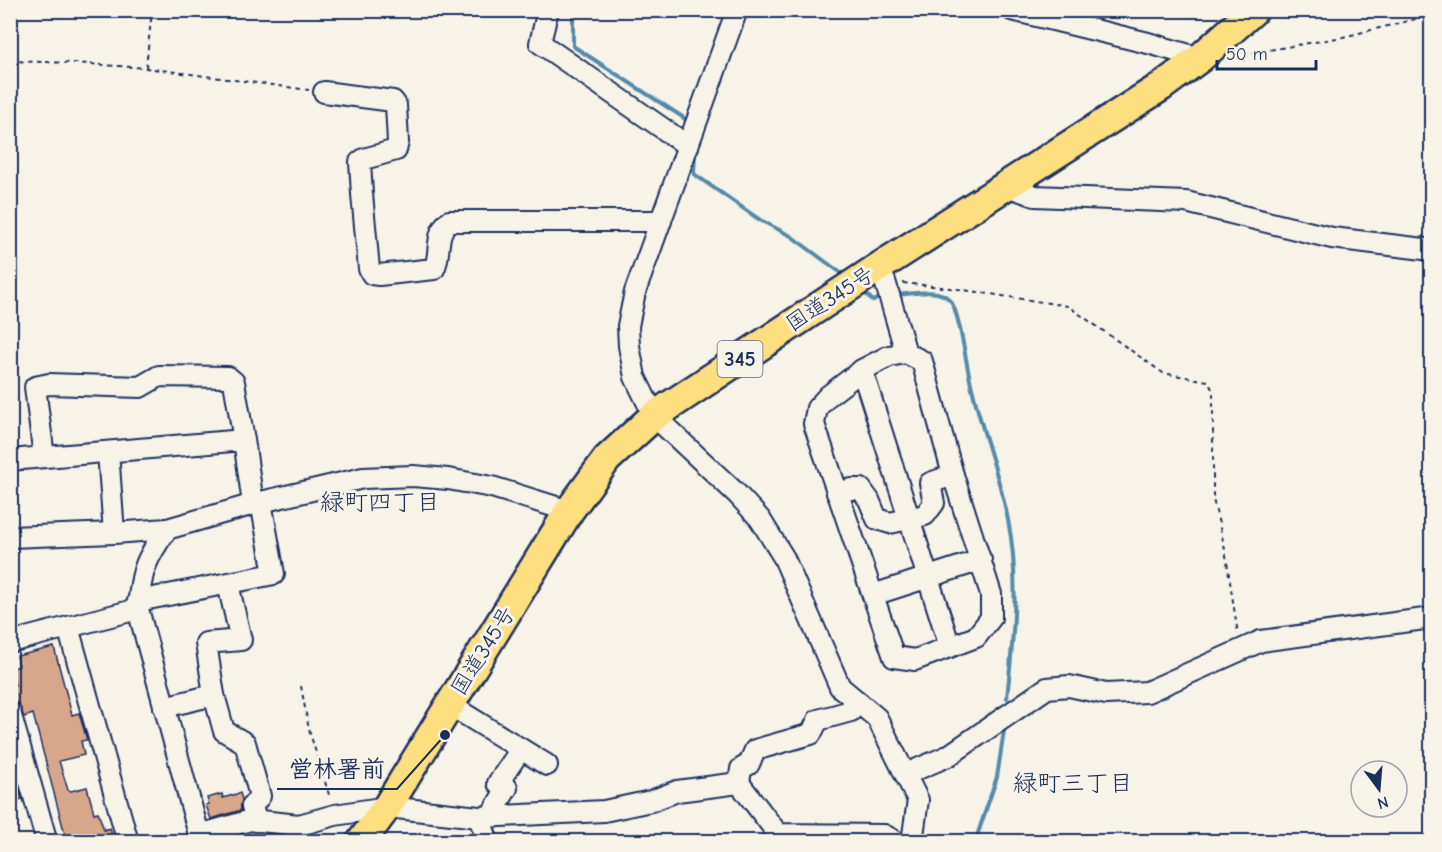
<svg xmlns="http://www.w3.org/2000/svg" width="1442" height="852" viewBox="0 0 1442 852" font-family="'Comic Neue','Klee One',sans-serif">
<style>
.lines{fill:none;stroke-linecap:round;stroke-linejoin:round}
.stream{stroke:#558aa9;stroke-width:4}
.building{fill:#d8a78b;stroke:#1b2f5e;stroke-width:1.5}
.minor-casing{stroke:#1b2f5e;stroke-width:24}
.highway-casing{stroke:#1b2f5e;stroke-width:33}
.path{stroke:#1b2f5e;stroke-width:2;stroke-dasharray:4.5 4.5;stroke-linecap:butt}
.minor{stroke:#f7f3e8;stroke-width:20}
.highway{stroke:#fedf80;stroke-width:28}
.labels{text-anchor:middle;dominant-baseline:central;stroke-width:6;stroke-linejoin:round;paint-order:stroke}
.shield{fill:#f7f3e8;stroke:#5d6a87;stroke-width:1.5}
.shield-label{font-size:21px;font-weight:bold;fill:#1b2f5e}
.street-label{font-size:22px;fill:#1b2f5e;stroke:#f7f3e8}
.neighbourhood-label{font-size:24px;fill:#1b2f5e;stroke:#f7f3e8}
.leader{fill:none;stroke:#1b2f5e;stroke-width:2}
.callout-dot{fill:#1b2f5e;stroke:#f7f3e8;stroke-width:2}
.callout-label{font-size:24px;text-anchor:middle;font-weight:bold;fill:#1b2f5e;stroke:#f7f3e8;stroke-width:6;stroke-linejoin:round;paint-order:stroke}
</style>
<rect width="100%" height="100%" fill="#f7f3e8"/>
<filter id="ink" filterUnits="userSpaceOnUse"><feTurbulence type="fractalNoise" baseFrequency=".0167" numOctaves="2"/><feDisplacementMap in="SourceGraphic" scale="12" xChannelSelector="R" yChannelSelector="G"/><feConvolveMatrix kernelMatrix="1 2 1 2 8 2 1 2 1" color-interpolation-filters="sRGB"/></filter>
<g filter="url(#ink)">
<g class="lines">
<g class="stream">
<path d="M 573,10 L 573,46 L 684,118 L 689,125"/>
<path d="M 695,152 L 694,174 L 760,220 L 791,236 L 845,276"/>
<path d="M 863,291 L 873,301 L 880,298"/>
<path d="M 897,295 C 913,294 938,287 950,300 C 959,310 966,363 970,379 C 980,427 999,473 1008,520 C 1020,579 1013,639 1007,698"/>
<path d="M 1150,700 L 1167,696 L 1170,691"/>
<path d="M 1004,730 L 1012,723"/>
<path d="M 977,842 L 978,833 L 997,777 L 1004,731"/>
</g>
</g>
<g class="building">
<path d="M 54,647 L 72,715 L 79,713 L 87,740 L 81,741 L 84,755 L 59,761 L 68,790 L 71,791 L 87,787 L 94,813 L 98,812 L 104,830 L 110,828 L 114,842 L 67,842 L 33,714 L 24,717 L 19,704 L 10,700 L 10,685 L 15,685 L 10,669 L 19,666 L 17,656 Z"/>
<path d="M 10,758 L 22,799 L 10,803 Z"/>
<path d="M 240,793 L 242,799 L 241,810 L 211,819 L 206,805 L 209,804 L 207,798 L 222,794 L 223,798 Z"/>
</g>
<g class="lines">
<g class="minor-casing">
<g id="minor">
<path d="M 548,10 L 540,43 L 688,146"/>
<path d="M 737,10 L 635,292 L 628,326 L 629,346 L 635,377 L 654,416 L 737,494 L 760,519 L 784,558 L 840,687 L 877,718 L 918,800 L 912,842"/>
<path d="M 1012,10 L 1148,43 L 1200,58"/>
<path d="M 324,92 L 393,101 L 396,105 L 398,142 L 396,150 L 364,159 L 360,162 L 362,194 L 369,269 L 372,274 L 379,275 L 434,269 C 442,254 434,234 449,221 L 661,221"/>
<path d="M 1007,186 L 1035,196 L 1186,202 L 1332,238 L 1432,250"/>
<path d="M 876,269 L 885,281 L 906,353"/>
<path d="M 906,353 L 922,361 L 953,475 L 991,594 L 991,618 L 976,637 L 915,660 L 894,657 L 814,424 L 817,408 L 828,396 L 862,370 L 889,356 Z"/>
<path d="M 862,370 L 950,647"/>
<path d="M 108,452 L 114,533"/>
<path d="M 44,457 L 35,387 L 49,384 L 140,387 L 159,376 L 228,377 L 234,382 L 244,440"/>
<path d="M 10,460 L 244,440 L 253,504"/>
<path d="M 837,493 L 851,489 L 861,489 L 869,500 L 877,519 L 890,523 L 925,515 L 934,503 L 930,483 L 953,475"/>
<path d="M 10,537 L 114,533 L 167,529 L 261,502 L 363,478 L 413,476 L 448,479 L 492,487 L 569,511"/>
<path d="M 873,595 L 981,560"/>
<path d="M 138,601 L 274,574 L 261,502"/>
<path d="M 138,609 C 141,571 145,560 167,529"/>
<path d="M 68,627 L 128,842"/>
<path d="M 10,642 L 138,609 L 201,842"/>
<path d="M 214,695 L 206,643 L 241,640 L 228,584"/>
<path d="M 450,705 L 547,765"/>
<path d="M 164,707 L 214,695 L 224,731 L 245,743 L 260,796 L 252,806 L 256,821"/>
<path d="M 10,712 L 47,842"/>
<path d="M 906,774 L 948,756 L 1047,688 L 1069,686 L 1106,694 L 1147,692 L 1261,641 L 1432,618"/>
<path d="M 739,783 L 778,834 L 884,835 L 897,842"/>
<path d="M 479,817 L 488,842"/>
<path d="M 490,817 L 507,788 L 498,783 L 521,749"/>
<path d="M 199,835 L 251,820 L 299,825 L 335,815 L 387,807 L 479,817 L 604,811 L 651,801 L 677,791 L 739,783 L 741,769 L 749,764 L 755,750 L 811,734 L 818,720 L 851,711 L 857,701"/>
</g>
</g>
<g class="highway-casing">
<path id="highway" d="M 361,842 L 387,807 L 569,511 L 607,459 L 654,416 L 876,269 L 1162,86 L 1200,58 L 1254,10"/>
</g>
<g class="path">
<path d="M 1235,56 L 1343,37 L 1432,15"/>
<path d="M 10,61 L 75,63 L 146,68 L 309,90"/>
<path d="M 146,67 L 152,10"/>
<path d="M 903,283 L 951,288 L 1068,306 L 1163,373 L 1208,381 L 1213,391 L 1213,499 L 1225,549 L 1238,634"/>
<path d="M 301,686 L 309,730 L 330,798"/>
</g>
<use href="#minor" class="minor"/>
<use href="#highway" class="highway"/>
</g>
</g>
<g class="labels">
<rect class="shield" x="717.5" y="341" width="45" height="36" rx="4.5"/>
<g class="shield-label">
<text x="740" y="359">345</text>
</g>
<g class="street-label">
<text transform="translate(830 299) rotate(-33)">国道345号</text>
<text transform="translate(483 651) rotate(-58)">国道345号</text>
</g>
<g class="neighbourhood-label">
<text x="380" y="502">緑町四丁目</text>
<text x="1073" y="783">緑町三丁目</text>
</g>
</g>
<path class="leader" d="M445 735L397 789H277"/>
<circle class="callout-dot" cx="445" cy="735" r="6"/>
<g class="callout-label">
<text x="337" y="777">営林署前</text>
</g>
<rect width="1442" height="852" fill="none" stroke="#f7f3e8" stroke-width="36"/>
<rect x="18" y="18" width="1406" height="816" fill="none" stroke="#1b2f5e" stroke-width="2" filter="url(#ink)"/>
<g transform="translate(1379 789) rotate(164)"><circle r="28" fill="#f7f3e8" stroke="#9fa5b1" stroke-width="1.5"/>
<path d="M0-4.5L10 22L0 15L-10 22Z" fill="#1b2f5e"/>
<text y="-9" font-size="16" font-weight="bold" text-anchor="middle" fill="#1b2f5e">N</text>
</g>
<path d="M1217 60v9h99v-9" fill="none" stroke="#1b2f5e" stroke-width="3"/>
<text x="1226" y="60" font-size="18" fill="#1b2f5e" stroke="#f7f3e8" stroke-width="4.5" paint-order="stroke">50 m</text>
</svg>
